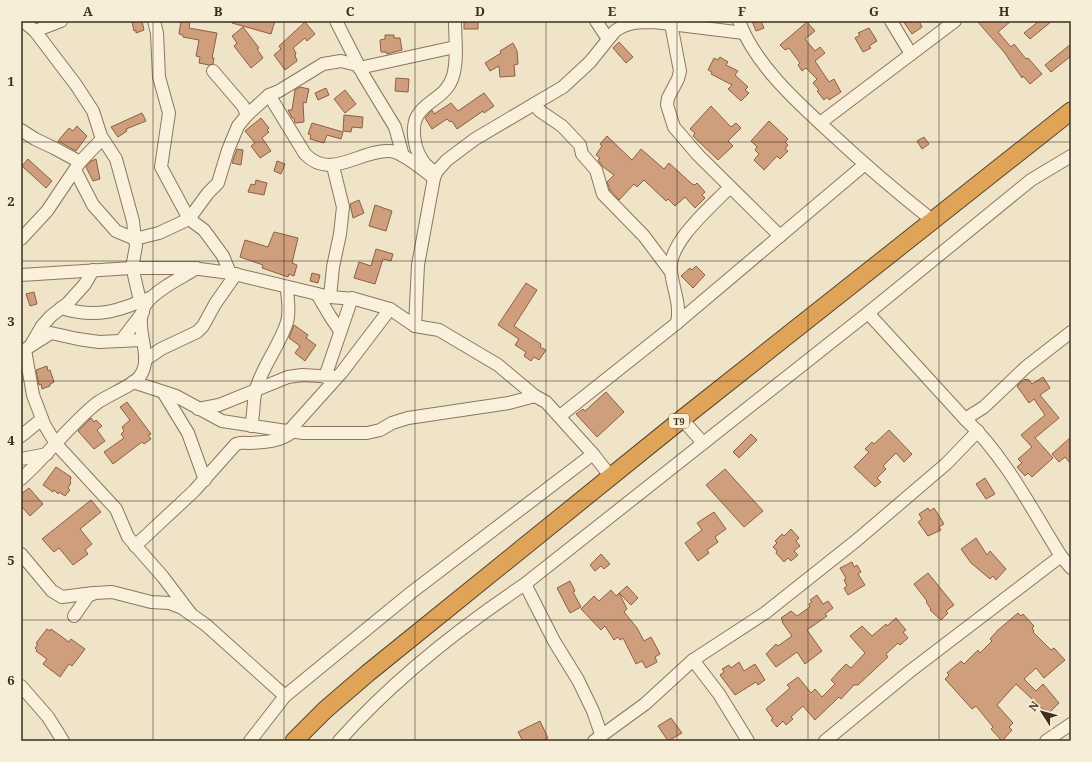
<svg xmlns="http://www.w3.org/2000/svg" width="1092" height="762" viewBox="0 0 1092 762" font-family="'Noto Serif',serif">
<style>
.building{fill:#cf9f7d;stroke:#8d5f41}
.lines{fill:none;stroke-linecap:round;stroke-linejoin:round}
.minor-casing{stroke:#8d765c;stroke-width:14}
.highway-casing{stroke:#5b4430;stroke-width:19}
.minor{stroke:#faf1dc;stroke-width:12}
.highway{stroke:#e0a458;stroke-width:17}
.grid{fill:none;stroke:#3d2e20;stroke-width:1;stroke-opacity:0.55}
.labels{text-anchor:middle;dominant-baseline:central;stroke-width:3.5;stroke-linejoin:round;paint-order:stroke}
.shield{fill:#f7eed8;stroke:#756857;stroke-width:1}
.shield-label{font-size:9px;font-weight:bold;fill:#3d2e20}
.neatline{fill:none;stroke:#3d2e20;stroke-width:1.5}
.grid-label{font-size:13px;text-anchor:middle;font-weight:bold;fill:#3d2e20}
</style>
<rect width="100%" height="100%" fill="#f0e4c8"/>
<g class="building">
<path d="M 137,21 L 142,21 L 144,30 L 136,33 L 136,30 L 134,31 L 132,22 Z"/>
<path d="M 181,21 L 190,21 L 189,28 L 217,33 L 212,58 L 214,58 L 213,64 L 209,65 L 199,63 L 200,57 L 196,56 L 199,40 L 183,37 L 183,35 L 179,34 Z"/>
<path d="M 232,21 L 275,21 L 271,34 L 232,23 Z"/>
<rect x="464" y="21" width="14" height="8"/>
<path d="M 752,21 L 761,21 L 764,28 L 756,31 Z"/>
<path d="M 903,21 L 919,21 L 922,27 L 912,34 Z"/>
<path d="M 977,21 L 1011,21 L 998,32 L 1011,47 L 1014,44 L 1026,59 L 1028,58 L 1042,74 L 1030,84 L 1023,76 L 1022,78 L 1004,52 Z"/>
<path d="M 1039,21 L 1052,21 L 1030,39 L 1024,33 Z"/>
<path d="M 305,22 L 315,34 L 307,41 L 305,38 L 293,48 L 296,53 L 295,55 L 297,61 L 285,70 L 274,55 L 281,49 L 279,46 Z"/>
<path d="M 807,22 L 815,31 L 805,39 L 815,51 L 820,47 L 825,53 L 815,61 L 829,82 L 834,79 L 841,92 L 829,100 L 827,97 L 824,100 L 817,91 L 819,90 L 813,83 L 817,79 L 806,68 L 802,71 L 798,65 L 800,63 L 789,48 L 785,50 L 780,45 Z"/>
<path d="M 243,27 L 259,48 L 257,49 L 263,58 L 251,68 L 234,46 L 237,43 L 232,36 Z"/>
<path d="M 869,28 L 877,41 L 869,46 L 871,48 L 863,52 L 855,38 L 860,35 L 858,33 Z"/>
<path d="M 385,35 L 394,35 L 394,38 L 400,38 L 402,50 L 387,54 L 386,52 L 381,52 L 380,40 L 385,39 Z"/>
<path d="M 619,42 L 633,57 L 626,63 L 613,48 Z"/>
<path d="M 513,43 L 517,51 L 518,64 L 514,65 L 515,76 L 500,77 L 499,66 L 490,71 L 485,63 L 501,53 L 500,51 Z"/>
<path d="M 1071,44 L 1071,56 L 1051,72 L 1045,65 Z"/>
<path d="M 720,57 L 728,62 L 726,65 L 738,71 L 735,75 L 748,87 L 745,90 L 749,93 L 741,101 L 728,89 L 732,85 L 711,74 L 712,72 L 708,70 L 714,58 L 718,60 Z"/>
<path d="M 396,78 L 409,79 L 408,92 L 395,91 Z"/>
<path d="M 300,87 L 309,89 L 306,103 L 303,102 L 304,122 L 295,123 L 294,118 L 292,118 L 288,110 L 292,110 L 295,90 Z"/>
<path d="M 326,88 L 329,95 L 318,100 L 315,93 Z"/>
<path d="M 345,90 L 356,104 L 345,113 L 334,99 Z"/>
<path d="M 484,93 L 494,106 L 484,113 L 483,111 L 457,129 L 452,121 L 450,122 L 447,119 L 432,129 L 425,118 L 432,110 L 434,114 L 451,103 L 458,111 Z"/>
<path d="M 711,106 L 731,127 L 736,123 L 741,128 L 728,141 L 733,146 L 718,160 L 693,136 L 695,133 L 690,129 Z"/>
<path d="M 142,113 L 146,121 L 126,129 L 127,131 L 118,137 L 111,127 Z"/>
<path d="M 344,115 L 363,117 L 362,128 L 352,127 L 351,132 L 343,131 Z"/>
<path d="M 261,118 L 269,128 L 267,130 L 269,132 L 262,138 L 271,151 L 260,158 L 251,146 L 255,143 L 245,131 Z"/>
<path d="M 769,121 L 788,139 L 785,142 L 788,145 L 785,149 L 788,151 L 780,159 L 777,156 L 764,170 L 754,160 L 759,154 L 755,150 L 757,147 L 751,141 Z"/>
<path d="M 312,123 L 343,132 L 341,139 L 327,135 L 324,143 L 310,139 L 311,135 L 308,134 Z"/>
<path d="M 77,126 L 87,136 L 76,151 L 58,141 L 69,128 L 73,131 Z"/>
<path d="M 607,136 L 632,160 L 641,149 L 664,169 L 669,163 L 692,184 L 695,185 L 697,183 L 705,192 L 702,195 L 705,198 L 695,208 L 685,197 L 675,206 L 668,199 L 666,201 L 644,180 L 637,187 L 634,184 L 619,200 L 610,190 L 607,182 L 614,175 L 602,166 L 598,160 L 600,158 L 596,155 L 602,146 L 600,144 Z"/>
<path d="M 924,137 L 929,144 L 922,149 L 917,141 Z"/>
<path d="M 237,149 L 243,150 L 241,165 L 232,163 Z"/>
<path d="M 28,159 L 52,181 L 46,188 L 22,166 Z"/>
<path d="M 96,159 L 100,179 L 93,181 L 86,167 L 91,161 Z"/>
<path d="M 277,161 L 285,164 L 281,174 L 274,171 Z"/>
<path d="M 256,180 L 267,183 L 264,195 L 248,192 L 251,184 L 255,185 Z"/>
<path d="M 359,200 L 364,213 L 353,218 L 350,204 Z"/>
<path d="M 375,205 L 392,211 L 386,231 L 369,226 Z"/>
<path d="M 274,232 L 298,238 L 292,263 L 297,265 L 294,276 L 289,274 L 288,277 L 262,268 L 263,265 L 240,257 L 245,240 L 268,247 Z"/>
<path d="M 376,249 L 393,254 L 391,261 L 383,259 L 375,284 L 354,278 L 359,262 L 371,266 Z"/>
<path d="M 696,266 L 705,275 L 693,288 L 681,276 L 690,268 L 692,270 Z"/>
<path d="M 312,273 L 320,275 L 318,283 L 310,281 Z"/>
<path d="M 526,283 L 537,290 L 514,326 L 541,344 L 540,347 L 546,350 L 539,360 L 534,357 L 531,361 L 524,356 L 526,352 L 515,345 L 519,339 L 498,325 Z"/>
<path d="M 34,292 L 37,304 L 30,306 L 26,294 Z"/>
<path d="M 294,325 L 308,335 L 306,338 L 316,345 L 305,361 L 295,353 L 300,346 L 289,338 Z"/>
<path d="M 47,366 L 48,371 L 50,370 L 54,382 L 50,384 L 50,386 L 42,389 L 41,384 L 39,385 L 36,370 Z"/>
<path d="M 1043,377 L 1050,388 L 1040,395 L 1059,418 L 1035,438 L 1053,458 L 1032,477 L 1028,473 L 1025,476 L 1017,467 L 1022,463 L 1018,459 L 1032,447 L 1021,435 L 1045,415 L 1034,399 L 1029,403 L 1017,386 L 1025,379 L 1026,380 L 1028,379 L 1032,384 Z"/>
<path d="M 606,392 L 624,412 L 597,437 L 576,414 L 583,409 L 585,411 Z"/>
<path d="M 127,402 L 151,434 L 148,435 L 151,439 L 144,444 L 142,442 L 113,464 L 104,452 L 124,438 L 121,434 L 124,431 L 122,427 L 130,420 L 120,407 Z"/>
<path d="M 91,418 L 94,422 L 96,420 L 102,426 L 97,430 L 105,441 L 94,449 L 78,431 Z"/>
<path d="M 889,430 L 912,454 L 904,462 L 896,453 L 883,466 L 886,469 L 877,478 L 881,482 L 875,487 L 854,467 L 869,452 L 865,449 L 872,442 L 874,444 Z"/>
<path d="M 751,434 L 757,440 L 739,458 L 733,452 Z"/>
<path d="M 1071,437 L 1071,464 L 1065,457 L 1059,462 L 1052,454 Z"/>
<path d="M 56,467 L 71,477 L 70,482 L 71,483 L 68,488 L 70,490 L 65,496 L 59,492 L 58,494 L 54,490 L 53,492 L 43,485 Z"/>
<path d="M 725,469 L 763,511 L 744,527 L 706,485 Z"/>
<path d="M 985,478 L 995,494 L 986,499 L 976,484 Z"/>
<path d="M 29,488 L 43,504 L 30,516 L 21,506 L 21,494 Z"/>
<path d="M 91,500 L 101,512 L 80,529 L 92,544 L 85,550 L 88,554 L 73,565 L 59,548 L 54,552 L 42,539 Z"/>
<path d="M 928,508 L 930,511 L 934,508 L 944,524 L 939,527 L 941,530 L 928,536 L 918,522 L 922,519 L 919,514 Z"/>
<path d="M 714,512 L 726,529 L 715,537 L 718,542 L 707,550 L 709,553 L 698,561 L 685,543 L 702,530 L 697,523 Z"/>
<path d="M 791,529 L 799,538 L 796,541 L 800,546 L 794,551 L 798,555 L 791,561 L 788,558 L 784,562 L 776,553 L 777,551 L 773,547 L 777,543 L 775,541 L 782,534 L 784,536 Z"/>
<path d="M 976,538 L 987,555 L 990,551 L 1006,569 L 996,580 L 993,576 L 990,579 L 971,563 L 961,549 Z"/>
<path d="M 601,554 L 610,564 L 604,569 L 601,566 L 595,571 L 590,565 Z"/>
<path d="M 852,562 L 854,567 L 857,565 L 861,572 L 858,574 L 865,585 L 848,595 L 844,588 L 847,586 L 844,580 L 846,578 L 840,568 Z"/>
<path d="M 928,573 L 954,605 L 946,611 L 948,613 L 941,620 L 930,610 L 931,609 L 926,602 L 927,601 L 914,584 Z"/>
<path d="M 570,581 L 575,591 L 573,592 L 581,607 L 570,613 L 557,588 Z"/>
<path d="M 627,586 L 638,598 L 631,605 L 619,593 L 627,609 L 624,612 L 637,628 L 644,641 L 651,637 L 660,654 L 655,657 L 657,662 L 646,668 L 642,661 L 636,664 L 623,638 L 620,640 L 618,637 L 614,640 L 605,626 L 601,630 L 581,609 L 594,596 L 599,601 L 611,590 L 616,596 Z"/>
<path d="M 817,595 L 823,604 L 828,601 L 833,608 L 825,614 L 827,616 L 807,630 L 822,651 L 805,664 L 797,652 L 776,667 L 766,654 L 776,644 L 778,646 L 792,636 L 782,622 L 783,621 L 781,618 L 791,611 L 797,616 L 810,607 L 809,604 L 812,602 L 810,600 Z"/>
<path d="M 1018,613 L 1021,616 L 1023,614 L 1034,626 L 1032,628 L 1034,631 L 1033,632 L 1051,650 L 1054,648 L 1065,660 L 1044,678 L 1036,668 L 1024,679 L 1036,691 L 1043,684 L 1059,703 L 1048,714 L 1016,684 L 997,705 L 1013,723 L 1009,727 L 1012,730 L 1002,741 L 991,729 L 993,727 L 976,706 L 972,709 L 945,679 L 949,675 L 947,673 L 961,661 L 964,664 L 978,650 L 980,653 L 992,641 L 990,639 L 998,630 Z"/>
<path d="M 896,618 L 906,630 L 903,632 L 908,638 L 900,645 L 898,643 L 886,654 L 888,657 L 858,685 L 854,685 L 841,699 L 839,697 L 815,720 L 803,706 L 791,717 L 793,719 L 786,725 L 783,721 L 777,727 L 771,720 L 773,719 L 766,709 L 790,688 L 787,685 L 798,677 L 811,693 L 815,689 L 822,697 L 835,684 L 831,680 L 841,669 L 846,664 L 851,668 L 865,653 L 850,636 L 862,626 L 872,636 L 886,624 L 887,626 Z"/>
<path d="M 47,629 L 50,631 L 51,629 L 69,642 L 71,639 L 85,649 L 72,666 L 69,664 L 60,677 L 43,664 L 47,659 L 36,651 L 37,650 L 35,648 L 38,644 L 36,643 Z"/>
<path d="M 739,662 L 744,671 L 755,664 L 765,680 L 758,685 L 756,682 L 735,695 L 720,675 L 724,672 L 722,669 L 729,665 L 731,668 Z"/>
<path d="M 671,718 L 682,733 L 668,741 L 658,726 Z"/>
<path d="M 540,721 L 548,738 L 542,741 L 523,741 L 518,732 Z"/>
</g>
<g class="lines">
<g class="minor-casing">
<g id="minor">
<path d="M 23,21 L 35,31 L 76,85 L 93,111 L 101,136 L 116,159 L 133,221 L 135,239 L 136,246 L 132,268"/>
<path d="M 154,21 L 157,33 L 159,77 L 169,113 L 161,167 L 189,219 L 204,230 L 223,256 L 230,273"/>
<path d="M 336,21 L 364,76 L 395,127 L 403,156"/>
<path d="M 596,21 L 608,39"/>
<path d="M 739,21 C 755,65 799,104 833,135 C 865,165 898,193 932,220"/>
<path d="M 891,21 L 911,54"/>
<path d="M 671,24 L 680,71 L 678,79 L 668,98 L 667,105 L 674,127 L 698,155 L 780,236"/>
<path d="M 35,31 L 61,21"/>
<path d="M 359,68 L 455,47"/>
<path d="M 213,71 L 243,106 L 247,115"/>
<path d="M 269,95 L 305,154 C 331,181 361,149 390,151 C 403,152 423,170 434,178"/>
<path d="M 534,104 L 540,111 L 562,126 L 580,145 L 582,154 L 596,170 L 603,194 L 644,236 L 671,272"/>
<path d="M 820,123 L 955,21"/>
<path d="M 21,130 L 35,139 L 54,148 L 80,162"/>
<path d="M 431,169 C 423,164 419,156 416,147 C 404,99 444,107 453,76 C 458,59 455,39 455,21"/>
<path d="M 75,170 L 93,205 L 116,231 L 135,239 L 159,233 L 189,219 L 208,193 L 218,183 L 228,150 L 238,126 L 247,115 L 269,95 L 279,91 L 323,64 L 341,61 L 357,65"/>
<path d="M 21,239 L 47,211 L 80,162 L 102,139"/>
<path d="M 135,268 L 134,275 L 140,301"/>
<path d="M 21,275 L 132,268 L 192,268 L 230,273 L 330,297 L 355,299 L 390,309 L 415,326 L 439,330 L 498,365 L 535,396 L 546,402 L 593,454 L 611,477"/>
<path d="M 317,294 L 330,316 L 340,331"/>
<path d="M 330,297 L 333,267 L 340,234 L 343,207 L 333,166"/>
<path d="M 61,308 C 97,319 118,311 152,297"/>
<path d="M 868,313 L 965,419 C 1005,456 1032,510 1061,556 L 1071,568"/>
<path d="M 677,323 C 681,304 673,290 671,271 C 667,243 712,206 730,187"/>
<path d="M 415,326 L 418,265 L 434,178 L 437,171 L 447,160 L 475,139 L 563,87 L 590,62 L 615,31 C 627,22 640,22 654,22 L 744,33"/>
<path d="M 121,341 L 143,312"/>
<path d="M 32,343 L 42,326 L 51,316 L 68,303 L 85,284 L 93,270"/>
<path d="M 25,350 L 33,395 L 44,424 L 56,444 L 116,509 L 128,537 L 163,577 L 191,614"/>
<path d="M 21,352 L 51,333 L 78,339 L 99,342 L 142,340"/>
<path d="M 145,360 L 161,349 L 197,332 L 203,326 L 215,304 L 236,274"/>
<path d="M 325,377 L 352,298"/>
<path d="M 133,382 L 176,396 L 222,421 L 280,430 L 304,433 L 367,433 L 380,430 L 392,423 L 408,418 L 509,403 L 535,396"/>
<path d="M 163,392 L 188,433 L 205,480"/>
<path d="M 198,409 L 219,405 L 288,377 L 302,375 L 337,377"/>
<path d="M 560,416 L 677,323 L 864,165"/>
<path d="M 682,419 L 703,443"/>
<path d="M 965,419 L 984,407 L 1026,367 L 1071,332"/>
<path d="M 251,426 C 254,414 253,401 256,389 C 263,365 280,345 287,322 C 290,312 288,301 287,291"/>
<path d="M 289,431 L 342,372 L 390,309"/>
<path d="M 21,436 L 42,419"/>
<path d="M 21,459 L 47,454"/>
<path d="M 21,479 C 48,455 69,425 97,403 C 108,395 134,385 140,376 C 156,355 128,322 149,300 C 161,287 181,278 197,268"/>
<path d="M 135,546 L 194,491 L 236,444 C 241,442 244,443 249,443 C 264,442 281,442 293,431"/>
<path d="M 21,554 L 52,591 L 62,597 L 93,593"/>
<path d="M 525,584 L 554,641 L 578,680 L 593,711 L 601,734"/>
<path d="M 74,616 L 88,596 L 95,593 L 112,592 L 151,602 L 169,603 L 182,608 L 206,625 L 285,696"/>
<path d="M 693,660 L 719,694 L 748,741"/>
<path d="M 21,686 L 48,717 L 63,741"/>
<path d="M 250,741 L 285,696 L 412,592 L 593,454"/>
<path d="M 339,741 C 393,680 458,629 525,584 L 868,313 L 1031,180 L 1071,156"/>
<path d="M 594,741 L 645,704 L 693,660 L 765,613 L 857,540 L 946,464 L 978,431"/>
<path d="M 825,741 L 909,672 L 1061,556"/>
<path d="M 1046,741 L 1071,724"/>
</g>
</g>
<g class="highway-casing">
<path id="highway" d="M 294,741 L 325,710 L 368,673 L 682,419 L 1071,111"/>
</g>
<use href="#minor" class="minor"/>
<use href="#highway" class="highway"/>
</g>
<path class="grid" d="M 153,21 L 153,741M 284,21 L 284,741M 415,21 L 415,741M 546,21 L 546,741M 677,21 L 677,741M 808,21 L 808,741M 939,21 L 939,741M 21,142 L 1071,142M 21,261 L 1071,261M 21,381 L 1071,381M 21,501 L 1071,501M 21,620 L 1071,620"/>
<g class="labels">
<rect class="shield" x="669" y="414" width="20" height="14" rx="3"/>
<g class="shield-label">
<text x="679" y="421">T9</text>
</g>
</g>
<rect width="1092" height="762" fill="none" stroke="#f7eed8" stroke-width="44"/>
<g transform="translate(1042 712) rotate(306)" stroke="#f7eed8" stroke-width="3" paint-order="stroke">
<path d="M0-3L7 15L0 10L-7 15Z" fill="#3d2e20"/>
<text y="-6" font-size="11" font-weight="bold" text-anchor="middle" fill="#3d2e20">N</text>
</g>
<rect x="22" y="22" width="1048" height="718" class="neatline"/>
<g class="grid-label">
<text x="88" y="16">A</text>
<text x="218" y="16">B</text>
<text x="350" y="16">C</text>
<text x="480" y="16">D</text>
<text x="612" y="16">E</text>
<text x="742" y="16">F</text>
<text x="874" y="16">G</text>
<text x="1004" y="16">H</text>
<text x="11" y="86">1</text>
<text x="11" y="206">2</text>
<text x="11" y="326">3</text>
<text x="11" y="445">4</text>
<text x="11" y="565">5</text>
<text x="11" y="685">6</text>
</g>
</svg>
